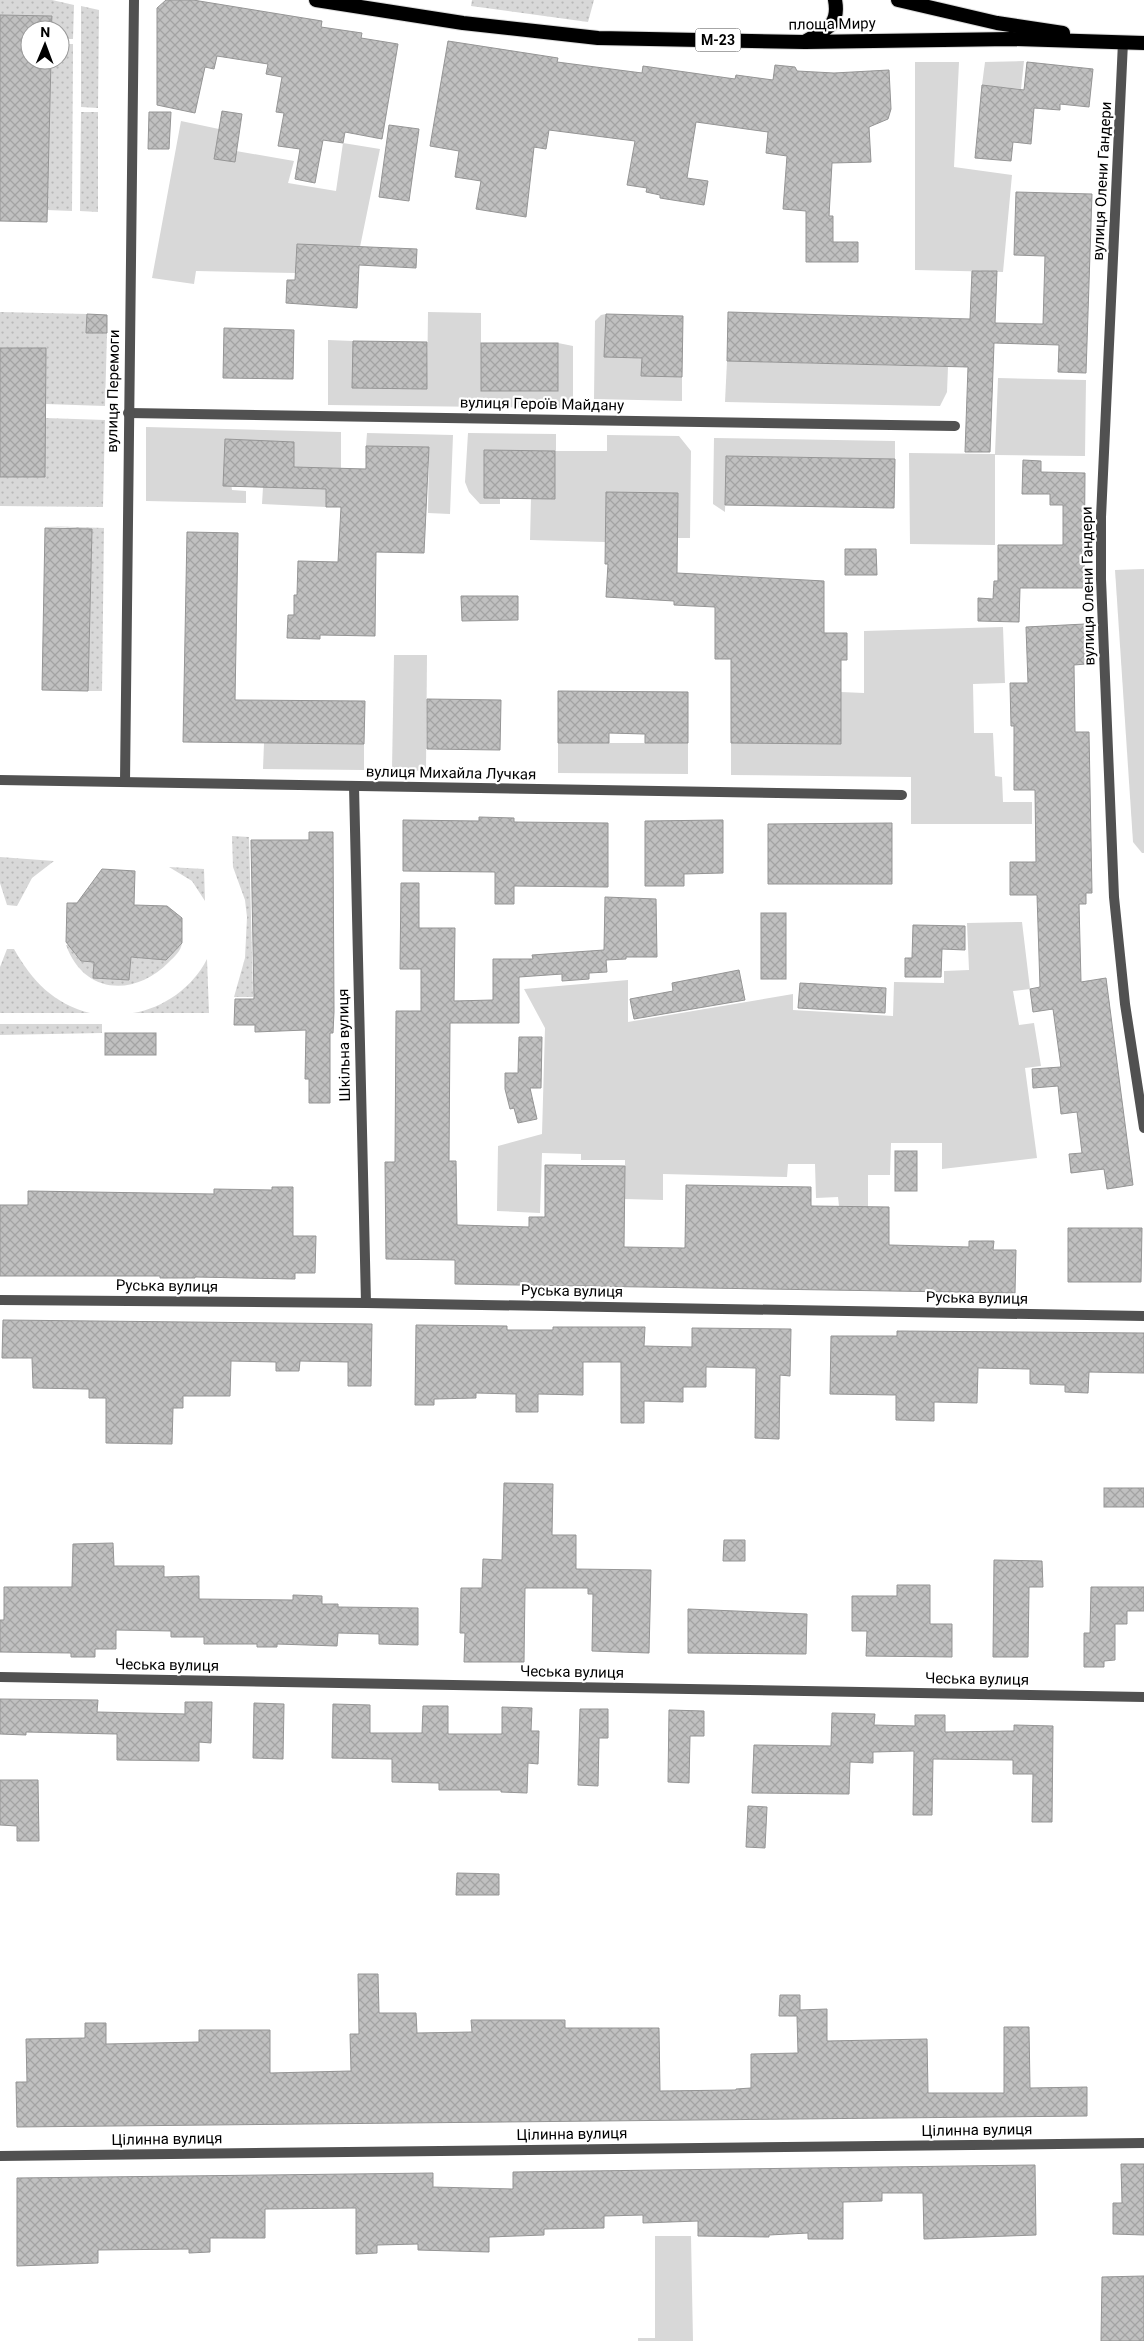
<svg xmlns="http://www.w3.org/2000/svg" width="1144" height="2341" viewBox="0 0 1144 2341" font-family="Roboto,sans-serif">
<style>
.grass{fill:url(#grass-dots)}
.green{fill:#d8d8d8}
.building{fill:url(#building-cross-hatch);stroke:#959595}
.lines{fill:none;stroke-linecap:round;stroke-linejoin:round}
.trunk-casing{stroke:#dbdbdb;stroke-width:16}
.minor{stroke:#515151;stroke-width:10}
.trunk{stroke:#000;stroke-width:14}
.labels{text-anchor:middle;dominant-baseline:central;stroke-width:4.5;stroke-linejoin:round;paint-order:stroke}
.shield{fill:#fff;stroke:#4c4c4c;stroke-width:1}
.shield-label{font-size:14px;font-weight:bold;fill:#000}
.street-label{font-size:15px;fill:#000;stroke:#fff}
</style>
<defs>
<pattern id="grass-dots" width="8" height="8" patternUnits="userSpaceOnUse" patternTransform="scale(1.25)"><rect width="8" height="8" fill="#d8d8d8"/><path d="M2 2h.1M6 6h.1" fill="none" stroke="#b8b8b8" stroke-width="1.8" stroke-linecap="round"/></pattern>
<pattern id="building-cross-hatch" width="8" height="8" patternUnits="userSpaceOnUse" patternTransform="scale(1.25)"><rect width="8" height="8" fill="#c0c0c0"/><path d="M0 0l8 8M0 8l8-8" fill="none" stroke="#a3a3a3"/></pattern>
</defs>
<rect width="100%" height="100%" fill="#fff"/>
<g class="grass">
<path d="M 0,0 L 52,0 L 74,5 L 73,39 L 60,39 L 60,30 L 51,30 L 52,16 L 0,15 Z"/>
<path d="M 472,0 L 594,0 L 588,22 L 471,6 Z"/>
<path d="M 81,6 L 99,10 L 98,108 L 81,107 Z"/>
<path d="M 60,44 L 73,44 L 72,211 L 47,210 L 51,60 L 60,60 Z"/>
<path d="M 81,112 L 98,112 L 98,212 L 80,211 Z"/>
<path d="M 0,312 L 87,314 L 86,333 L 107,333 L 105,406 L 46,404 L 46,348 L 0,348 Z"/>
<path d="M 45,418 L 105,420 L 103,507 L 0,506 L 0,477 L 45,477 Z"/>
<path d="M 45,526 L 104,528 L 102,691 L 88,691 L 92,529 Z"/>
<path d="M 232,836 L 249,837 L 253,997 L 234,997 L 245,958 L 247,917 L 245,900 L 233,867 Z"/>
<path d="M 0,857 L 54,861 L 32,878 L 17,906 L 7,905 L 0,883 Z"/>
<path d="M 169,867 L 204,869 L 205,901 L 192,881 Z"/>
<path d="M 182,943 C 181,951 175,956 169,962 C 135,997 84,995 66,945 L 74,945 L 74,953 L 81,961 L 94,962 L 93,978 L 129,980 L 131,957 L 166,960 Z"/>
<path d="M 7,949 L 14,949 C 32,981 54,1004 90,1013 L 0,1013 L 0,967 Z"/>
<path d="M 207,959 L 209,1013 L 133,1013 C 164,1008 193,987 207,959 Z"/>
<path d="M 0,1024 L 102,1024 L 102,1033 L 0,1035 Z"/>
</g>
<g class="green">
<path d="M 1024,61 L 1021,89 L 982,85 L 985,62 Z"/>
<path d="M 915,62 L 959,62 L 954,167 L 1012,175 L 1003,272 L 915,270 Z"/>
<path d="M 181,121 L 219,129 L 214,158 L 236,151 L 294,161 L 288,183 L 336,191 L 343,143 L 380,149 L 360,247 L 297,244 L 296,273 L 196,271 L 194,284 L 152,278 Z"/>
<path d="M 428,312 L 481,313 L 481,391 L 557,391 L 558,343 L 573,346 L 573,408 L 328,405 L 328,340 L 353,341 L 353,388 L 427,389 Z"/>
<path d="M 606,314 L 605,357 L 642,358 L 642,376 L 682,377 L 682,401 L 594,399 L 595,321 L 601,315 Z"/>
<path d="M 727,361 L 948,367 L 947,392 L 940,406 L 725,402 Z"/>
<path d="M 998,378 L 1086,380 L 1085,456 L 995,455 L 995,545 L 910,544 L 909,453 L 995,454 Z"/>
<path d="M 146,427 L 341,432 L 341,468 L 326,468 L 326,507 L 262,504 L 263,487 L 293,488 L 294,442 L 225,439 L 232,490 L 246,491 L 246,503 L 146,501 Z"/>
<path d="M 367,433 L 453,435 L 450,514 L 428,513 L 429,447 L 366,446 Z"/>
<path d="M 468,433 L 556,434 L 556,451 L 607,451 L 607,435 L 679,436 L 691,451 L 690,538 L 677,538 L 678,494 L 606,492 L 605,542 L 530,540 L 531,498 L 555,498 L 555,451 L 484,450 L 484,498 L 500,498 L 500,504 L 480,504 L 469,492 L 465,482 Z"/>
<path d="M 714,438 L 895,441 L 895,459 L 726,456 L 725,512 L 713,504 Z"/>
<path d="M 1144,569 L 1144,853 L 1142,853 L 1133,842 L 1115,570 Z"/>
<path d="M 1003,627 L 1005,683 L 973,684 L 974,733 L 993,733 L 995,776 L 1002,777 L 1003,802 L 1032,802 L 1032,824 L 911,824 L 911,777 L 731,775 L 731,743 L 841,744 L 841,692 L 864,693 L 864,631 Z"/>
<path d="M 394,655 L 427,655 L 426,771 L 392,770 Z"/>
<path d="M 264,743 L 364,744 L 364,770 L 263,769 Z"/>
<path d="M 558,743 L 688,743 L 688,774 L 558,773 Z"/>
<path d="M 1022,922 L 1030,989 L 1013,991 L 1019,1025 L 1034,1023 L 1041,1066 L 1025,1068 L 1037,1158 L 942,1169 L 942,1143 L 891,1143 L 890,1175 L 868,1175 L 868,1207 L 839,1206 L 838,1197 L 816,1198 L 815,1164 L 788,1164 L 787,1177 L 663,1174 L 663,1200 L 625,1199 L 625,1160 L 581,1160 L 581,1154 L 542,1153 L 540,1213 L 497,1211 L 498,1146 L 542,1134 L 545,1028 L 524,989 L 628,980 L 628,1022 L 793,994 L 793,1010 L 893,1016 L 894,982 L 944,983 L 944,971 L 969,970 L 967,923 Z"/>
<path d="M 655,2236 L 691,2236 L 693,2341 L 638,2341 L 638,2338 L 655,2338 Z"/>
</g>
<g class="building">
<path d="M 166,0 L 193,0 L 322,21 L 321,27 L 362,33 L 361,38 L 398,44 L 382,139 L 345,132 L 343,143 L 323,140 L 315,183 L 295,179 L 300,149 L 278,146 L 284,113 L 276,112 L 282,77 L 266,74 L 268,64 L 217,56 L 214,69 L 205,67 L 195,113 L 157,105 L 157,8 Z"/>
<path d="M 0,15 L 52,16 L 51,30 L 30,30 L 30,60 L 51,60 L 47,222 L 0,221 Z"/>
<path d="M 448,41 L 558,58 L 557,62 L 642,73 L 643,66 L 735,79 L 736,75 L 773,80 L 775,65 L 795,67 L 797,71 L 834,73 L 889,70 L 891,109 L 888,119 L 869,127 L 871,162 L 832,163 L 829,216 L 833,216 L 833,242 L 858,242 L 858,262 L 806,262 L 806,211 L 783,209 L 787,156 L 766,153 L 768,132 L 696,122 L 687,178 L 708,181 L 704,205 L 660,198 L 660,195 L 646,192 L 647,188 L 627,185 L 635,141 L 549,130 L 546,149 L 534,147 L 526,217 L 476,209 L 481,181 L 455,177 L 459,151 L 430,146 Z"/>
<path d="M 1027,62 L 1093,69 L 1089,107 L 1060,104 L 1060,110 L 1034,108 L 1031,144 L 1013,142 L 1011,161 L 975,158 L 982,85 L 1024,90 Z"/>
<path d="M 222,111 L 242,114 L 235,162 L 214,159 Z"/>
<path d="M 149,112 L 171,112 L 169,149 L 148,149 Z"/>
<path d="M 389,125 L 419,129 L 409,201 L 379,197 Z"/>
<path d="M 1016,192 L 1092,194 L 1086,373 L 1058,372 L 1059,345 L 994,343 L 990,452 L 965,452 L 968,367 L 727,361 L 728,312 L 970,319 L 972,271 L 997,271 L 995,323 L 1043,324 L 1045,256 L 1014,255 Z"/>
<path d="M 297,244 L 417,249 L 416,268 L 359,265 L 357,308 L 286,303 L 287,280 L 295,280 Z"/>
<path d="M 87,314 L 107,315 L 107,333 L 86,333 Z"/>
<path d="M 606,314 L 683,316 L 682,377 L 641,376 L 642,358 L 604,357 Z"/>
<path d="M 224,328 L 294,330 L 293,379 L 223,378 Z"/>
<path d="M 353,341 L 427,342 L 427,389 L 352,388 Z"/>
<rect x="481" y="343" width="77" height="48"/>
<path d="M 0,348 L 46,348 L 45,477 L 0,477 Z"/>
<path d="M 225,439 L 294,442 L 294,467 L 366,469 L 366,446 L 429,447 L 424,553 L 376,552 L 375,636 L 320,635 L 320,639 L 287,638 L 288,615 L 294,615 L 294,595 L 297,595 L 298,561 L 338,562 L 341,507 L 326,507 L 326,489 L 223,486 Z"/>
<path d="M 484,450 L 555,451 L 555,499 L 484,498 Z"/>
<path d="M 726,456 L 895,459 L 894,508 L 725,505 Z"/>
<path d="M 1023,460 L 1041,461 L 1041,472 L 1085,473 L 1084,588 L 1020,588 L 1019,622 L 978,621 L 978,598 L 993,599 L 994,581 L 998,581 L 998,545 L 1063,545 L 1063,505 L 1050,505 L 1050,494 L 1022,494 Z"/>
<path d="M 606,492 L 678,493 L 677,573 L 824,581 L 824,633 L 847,633 L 847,660 L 841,660 L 841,744 L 731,743 L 731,659 L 715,659 L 715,607 L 674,605 L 674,601 L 606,597 L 608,564 L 605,564 Z"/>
<path d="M 45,528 L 92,529 L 88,691 L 42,690 Z"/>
<path d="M 187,532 L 238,533 L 235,700 L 365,701 L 364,744 L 183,742 Z"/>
<path d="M 845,549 L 876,549 L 877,575 L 845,575 Z"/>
<path d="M 461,596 L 518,596 L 518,620 L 462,621 Z"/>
<path d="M 1085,624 L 1086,664 L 1074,665 L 1075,732 L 1089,732 L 1092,893 L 1086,893 L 1086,904 L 1079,904 L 1081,982 L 1106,978 L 1133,1185 L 1107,1189 L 1104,1169 L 1071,1173 L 1069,1154 L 1082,1153 L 1077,1112 L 1061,1114 L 1058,1086 L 1033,1088 L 1032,1069 L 1061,1067 L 1053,1009 L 1033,1012 L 1030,989 L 1040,987 L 1037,895 L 1010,895 L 1010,862 L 1036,862 L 1035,790 L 1014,790 L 1014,726 L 1011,726 L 1010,683 L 1028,683 L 1026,627 Z"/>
<path d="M 558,691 L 688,692 L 688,743 L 645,743 L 645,734 L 609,733 L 609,743 L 558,743 Z"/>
<path d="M 427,699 L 501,700 L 500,750 L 427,749 Z"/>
<path d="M 479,817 L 514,818 L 514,822 L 608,823 L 608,887 L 514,886 L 514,904 L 495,904 L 495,872 L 403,871 L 403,820 L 479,821 Z"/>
<path d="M 723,820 L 723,873 L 684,874 L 684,886 L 645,886 L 645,821 Z"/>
<path d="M 892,823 L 892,884 L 768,884 L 768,824 Z"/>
<path d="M 309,832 L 333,832 L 334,1012 L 333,1033 L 330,1033 L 330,1103 L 309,1103 L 309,1079 L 305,1079 L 306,1030 L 255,1032 L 255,1025 L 234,1025 L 235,999 L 254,999 L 251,840 L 309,840 Z"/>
<path d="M 102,869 L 135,871 L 134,905 L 167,906 L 182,918 L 182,943 L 166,960 L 131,957 L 129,980 L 93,978 L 94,962 L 81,961 L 66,942 L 67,903 L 77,903 Z"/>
<path d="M 401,883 L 419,883 L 419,928 L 455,928 L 454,1001 L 493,1000 L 493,959 L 533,959 L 532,955 L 604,950 L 605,897 L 656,899 L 657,957 L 626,957 L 626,959 L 606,960 L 607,972 L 589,973 L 589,979 L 562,981 L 562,974 L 519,977 L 519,1023 L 450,1023 L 449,1161 L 456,1161 L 457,1225 L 529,1227 L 529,1217 L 545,1217 L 545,1165 L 625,1166 L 624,1247 L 685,1248 L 686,1185 L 811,1187 L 811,1206 L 889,1207 L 889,1245 L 969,1247 L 969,1241 L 994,1241 L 993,1250 L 1016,1250 L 1015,1293 L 455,1284 L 455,1260 L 386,1259 L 385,1162 L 395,1162 L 396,1011 L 421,1011 L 421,969 L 400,969 Z"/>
<rect x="761" y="913" width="25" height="66"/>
<path d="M 913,925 L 965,926 L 965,950 L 942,949 L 941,977 L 905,977 L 905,958 L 912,958 Z"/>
<path d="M 739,970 L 745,1000 L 634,1019 L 630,999 L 673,991 L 672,983 Z"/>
<path d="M 800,983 L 886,988 L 885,1013 L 798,1008 Z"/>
<rect x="105" y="1033" width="51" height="22"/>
<path d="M 519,1037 L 542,1037 L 541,1088 L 530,1088 L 537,1119 L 518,1123 L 514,1108 L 510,1109 L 505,1089 L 505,1073 L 518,1073 Z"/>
<rect x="895" y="1151" width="22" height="40"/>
<path d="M 272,1187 L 293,1187 L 293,1236 L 316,1236 L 315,1273 L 295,1273 L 295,1279 L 195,1277 L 195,1278 L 160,1278 L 160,1276 L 0,1276 L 0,1205 L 28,1205 L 28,1191 L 214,1194 L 214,1189 L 272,1190 Z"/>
<path d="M 1068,1228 L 1142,1228 L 1141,1282 L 1068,1282 Z"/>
<path d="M 3,1320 L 372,1324 L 371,1386 L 348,1386 L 348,1362 L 300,1361 L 299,1371 L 276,1371 L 276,1362 L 231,1361 L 230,1396 L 183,1396 L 183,1408 L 173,1408 L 172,1444 L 106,1443 L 106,1398 L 89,1398 L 89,1389 L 33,1388 L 32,1358 L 2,1358 Z"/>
<path d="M 416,1325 L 507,1326 L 507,1330 L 553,1330 L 553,1327 L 645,1327 L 644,1346 L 692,1347 L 692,1328 L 791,1329 L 790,1376 L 780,1375 L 779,1439 L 755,1438 L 756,1368 L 706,1367 L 706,1387 L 683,1387 L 683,1402 L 644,1401 L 644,1423 L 621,1423 L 621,1362 L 583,1362 L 583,1395 L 538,1394 L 538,1412 L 516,1412 L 516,1394 L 476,1393 L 476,1398 L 434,1399 L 434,1405 L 415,1405 Z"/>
<path d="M 897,1331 L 1144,1333 L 1144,1373 L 1089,1372 L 1088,1393 L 1065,1392 L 1065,1385 L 1030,1384 L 1030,1369 L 978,1368 L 977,1403 L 934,1402 L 934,1421 L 896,1420 L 896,1395 L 830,1394 L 831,1336 L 897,1336 Z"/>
<path d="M 504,1483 L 553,1484 L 552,1535 L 576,1535 L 576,1569 L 651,1570 L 649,1653 L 592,1651 L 593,1594 L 588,1594 L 588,1588 L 525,1588 L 524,1662 L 464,1662 L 465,1633 L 460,1633 L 461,1588 L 482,1588 L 483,1559 L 502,1560 Z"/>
<rect x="1104" y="1488" width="40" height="19"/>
<path d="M 724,1540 L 745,1540 L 745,1561 L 723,1561 Z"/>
<path d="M 113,1543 L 114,1566 L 164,1566 L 164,1577 L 199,1576 L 199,1599 L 293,1600 L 293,1595 L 322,1596 L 322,1604 L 338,1604 L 338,1607 L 418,1608 L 418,1645 L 379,1644 L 379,1634 L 338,1633 L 337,1646 L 277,1644 L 277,1647 L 257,1647 L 257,1644 L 204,1644 L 204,1637 L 171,1637 L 171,1631 L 116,1630 L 116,1649 L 95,1649 L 95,1657 L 71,1657 L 71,1653 L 0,1652 L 0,1620 L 4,1620 L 4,1587 L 72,1587 L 73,1544 Z"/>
<path d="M 994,1560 L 1042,1561 L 1043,1587 L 1029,1587 L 1028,1657 L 993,1657 Z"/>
<path d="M 897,1585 L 930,1585 L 930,1624 L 952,1624 L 952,1657 L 866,1656 L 867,1631 L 852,1631 L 852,1596 L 897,1596 Z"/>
<path d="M 1091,1587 L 1144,1587 L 1144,1611 L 1127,1611 L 1127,1624 L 1115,1624 L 1115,1660 L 1104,1661 L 1104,1667 L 1084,1667 L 1084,1633 L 1090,1633 Z"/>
<path d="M 688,1609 L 807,1614 L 806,1654 L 688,1653 Z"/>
<path d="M 0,1699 L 98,1700 L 97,1712 L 185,1714 L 185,1702 L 212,1702 L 211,1743 L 199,1742 L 199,1761 L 117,1760 L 117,1734 L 26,1732 L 26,1735 L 0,1734 Z"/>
<path d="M 254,1703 L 284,1704 L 283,1759 L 253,1758 Z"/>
<path d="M 333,1704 L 370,1705 L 370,1733 L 422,1733 L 423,1706 L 448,1706 L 448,1734 L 502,1734 L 502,1707 L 532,1708 L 531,1731 L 539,1731 L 538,1764 L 528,1763 L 527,1793 L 501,1792 L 501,1790 L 439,1790 L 439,1783 L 392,1782 L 392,1759 L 332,1758 Z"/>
<path d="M 580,1709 L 608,1709 L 608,1738 L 599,1738 L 598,1786 L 578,1785 Z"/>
<path d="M 669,1710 L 704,1711 L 704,1736 L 690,1736 L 689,1783 L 668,1782 Z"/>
<path d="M 832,1713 L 875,1714 L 874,1725 L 915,1726 L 915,1715 L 945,1715 L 945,1732 L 1014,1731 L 1014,1725 L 1053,1726 L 1052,1822 L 1032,1822 L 1033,1774 L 1013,1774 L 1013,1760 L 933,1759 L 932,1815 L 913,1815 L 914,1751 L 873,1752 L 873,1763 L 850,1762 L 849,1794 L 752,1793 L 754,1745 L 831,1746 Z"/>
<path d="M 0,1780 L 38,1780 L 39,1841 L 17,1841 L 17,1826 L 0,1825 Z"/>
<path d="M 748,1806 L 767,1807 L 765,1848 L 746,1847 Z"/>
<path d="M 457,1873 L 499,1874 L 499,1895 L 456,1895 Z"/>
<path d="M 358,1974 L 378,1974 L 379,2013 L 416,2013 L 417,2033 L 472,2032 L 471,2020 L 565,2020 L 565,2028 L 659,2028 L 660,2091 L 736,2090 L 736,2089 L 751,2088 L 751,2054 L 798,2053 L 797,2016 L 779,2016 L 780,1995 L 800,1995 L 800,2010 L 827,2009 L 827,2041 L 927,2039 L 928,2093 L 1004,2093 L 1004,2027 L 1029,2027 L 1030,2088 L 1087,2087 L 1087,2116 L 17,2127 L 16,2082 L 27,2082 L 26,2039 L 85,2038 L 85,2023 L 106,2023 L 106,2044 L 199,2042 L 199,2030 L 270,2030 L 270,2073 L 351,2071 L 350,2034 L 359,2034 Z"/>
<path d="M 1121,2164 L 1144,2164 L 1144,2235 L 1113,2234 L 1113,2203 L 1122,2203 Z"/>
<path d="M 1035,2165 L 1036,2235 L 924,2239 L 923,2193 L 882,2193 L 882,2201 L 843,2202 L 843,2239 L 808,2239 L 808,2233 L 769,2235 L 769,2237 L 698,2236 L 698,2221 L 643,2223 L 643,2215 L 604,2216 L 604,2228 L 544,2229 L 544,2235 L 489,2237 L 489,2252 L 418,2250 L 418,2244 L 377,2245 L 377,2253 L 356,2254 L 356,2208 L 265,2209 L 265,2238 L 210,2238 L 210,2252 L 189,2253 L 189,2249 L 98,2250 L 98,2263 L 17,2266 L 17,2178 L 433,2173 L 433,2187 L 513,2189 L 513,2172 Z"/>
<path d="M 1144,2276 L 1144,2341 L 1101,2341 L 1102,2277 Z"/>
</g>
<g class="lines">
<g class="trunk-casing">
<g id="trunk">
<path d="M 316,0 L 463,23 L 598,38 L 805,42 L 1012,39 L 1144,43"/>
<path d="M 898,0 L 997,23 L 1063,33"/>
<path d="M 806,41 C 825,30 840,26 835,0"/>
</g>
</g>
<g class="minor">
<path d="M 1123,42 L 1101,517 L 1101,579 L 1114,897 L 1125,1004 L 1144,1128"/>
<path d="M 128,413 L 955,426"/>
<path d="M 0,780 L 902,795"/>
<path d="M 125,782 L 134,0"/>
<path d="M 354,786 L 366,1303"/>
<path d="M 0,1300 L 366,1303 L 1144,1316"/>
<path d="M 0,1677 L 1144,1697"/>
<path d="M 0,2156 L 1144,2143"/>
</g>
<use href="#trunk" class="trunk"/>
</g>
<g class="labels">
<rect class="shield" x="695.5" y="28.5" width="45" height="23" rx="4"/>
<g class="shield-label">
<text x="718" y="40">М-23</text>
</g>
<g class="street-label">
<text transform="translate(832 24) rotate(-1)">площа Миру</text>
<text transform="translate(1102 181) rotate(-87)">вулиця Олени Гандери</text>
<text transform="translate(113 391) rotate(-89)">вулиця Перемоги</text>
<text transform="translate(542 404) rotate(1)">вулиця Героїв Майдану</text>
<text transform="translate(1088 586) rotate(-91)">вулиця Олени Гандери</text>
<text transform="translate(451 773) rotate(1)">вулиця Михайла Лучкая</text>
<text transform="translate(344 1045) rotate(-91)">Шкільна вулиця</text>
<text transform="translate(167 1286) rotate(1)">Руська вулиця</text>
<text transform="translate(572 1291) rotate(1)">Руська вулиця</text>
<text transform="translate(977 1298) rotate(1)">Руська вулиця</text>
<text transform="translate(167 1665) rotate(1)">Чеська вулиця</text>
<text transform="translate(572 1672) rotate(1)">Чеська вулиця</text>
<text transform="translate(977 1679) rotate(1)">Чеська вулиця</text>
<text transform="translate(977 2130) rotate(-1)">Цілинна вулиця</text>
<text transform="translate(572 2134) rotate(-1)">Цілинна вулиця</text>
<text transform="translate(167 2139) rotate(-1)">Цілинна вулиця</text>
</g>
</g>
<g transform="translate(45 45) rotate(1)"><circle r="24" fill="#ffffff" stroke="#999999"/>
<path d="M0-4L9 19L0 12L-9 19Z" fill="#000000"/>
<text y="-8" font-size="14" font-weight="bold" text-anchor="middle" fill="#000000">N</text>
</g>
</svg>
